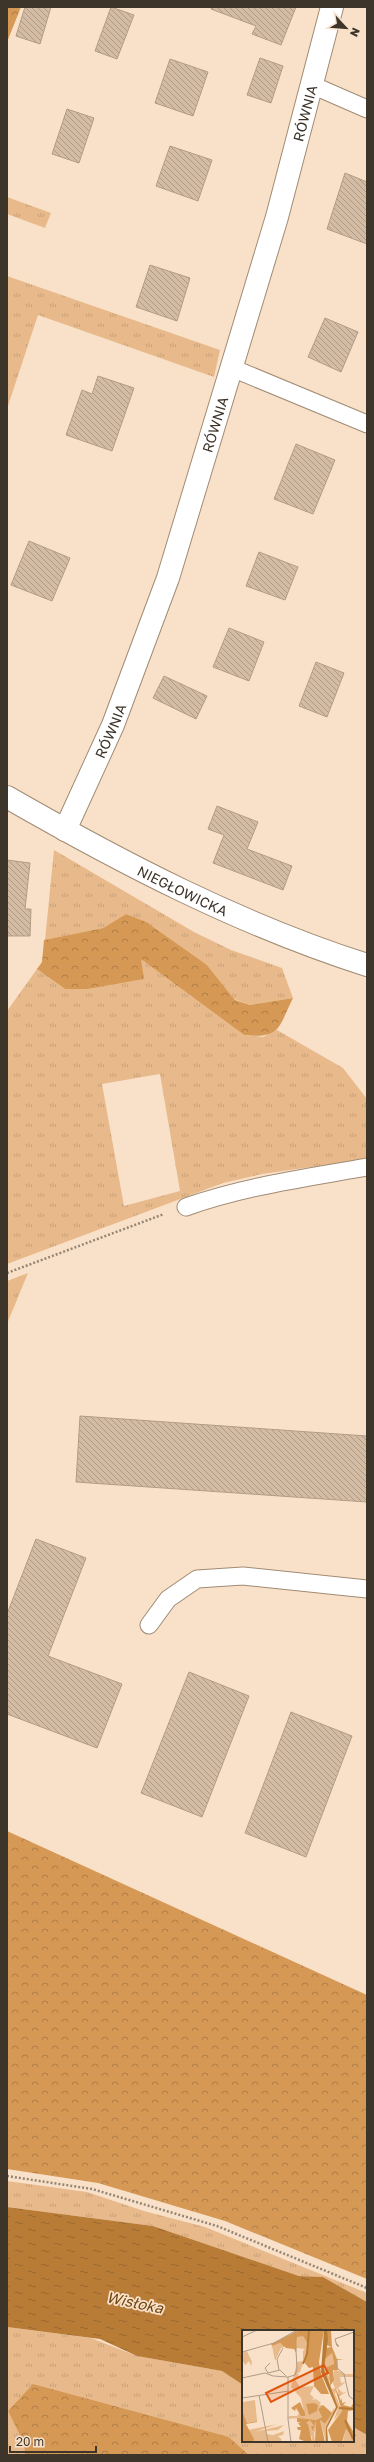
<svg xmlns="http://www.w3.org/2000/svg" width="374" height="2462" viewBox="0 0 374 2462" font-family="'Golos Text',sans-serif">
<style>
.grass{fill:url(#grass-tufts);fill-rule:evenodd}
.forest{fill:url(#forest-crowns)}
.water{fill:url(#water-ripples)}
.building{fill:url(#building-back-hatch);stroke:#b39c86}
.lines{fill:none;stroke-linecap:round;stroke-linejoin:round}
.service-casing{stroke:#a08b74;stroke-width:19}
.minor-casing{stroke:#a08b74;stroke-width:24}
.tertiary-casing{stroke:#a08b74;stroke-width:24}
.path{stroke:#958574;stroke-width:2.5;stroke-dasharray:2 2;stroke-linecap:butt}
.service{stroke:#fff;stroke-width:17}
.minor{stroke:#fff;stroke-width:22}
.tertiary{stroke:#fff;stroke-width:22}
.labels{text-anchor:middle;dominant-baseline:central;stroke-width:3.5;stroke-linejoin:round;paint-order:stroke}
.street-label{font-size:14px;fill:#3d342a;stroke:#f9e1c9}
.water-label{font-size:15px;font-style:italic;fill:#704713;stroke:#f9e1c9}
.inset-river{fill:none;stroke:#b87c37;stroke-width:2}
.inset-road{fill:none;stroke:#ae9c89;stroke-width:1}
.view{fill:#df570e;fill-opacity:0.15;stroke:#df570e;stroke-width:2}
.inset-edge{fill:none;stroke:#3d342a;stroke-width:2}
</style>
<defs>
<pattern id="grass-tufts" width="24" height="20" patternUnits="userSpaceOnUse"><rect width="24" height="20" fill="#e8ba8b"/><path d="M3 7l-1-3M5 7V3M7 7l1-3M15 17l-1-3M17 17v-4M19 17l1-3" fill="none" stroke="#c8a078"/></pattern>
<pattern id="forest-crowns" width="20" height="18" patternUnits="userSpaceOnUse"><rect width="20" height="18" fill="#d69955"/><path d="M2 6a3 3 0 1 1 6 0M12 15a3 3 0 1 1 6 0" fill="none" stroke="#af7e47"/></pattern>
<pattern id="water-ripples" width="26" height="14" patternUnits="userSpaceOnUse"><rect width="26" height="14" fill="#b87c37"/><path d="M2 4q2-2 4 0t4 0M15 11q2-2 4 0t4 0" fill="none" stroke="#97662f"/></pattern>
<pattern id="building-back-hatch" width="6" height="6" patternUnits="userSpaceOnUse"><rect width="6" height="6" fill="#d3bba4"/><path d="M-1 5l2 2M0 0l6 6M5-1l2 2" fill="none" stroke="#ac9986"/></pattern>
</defs>
<rect width="100%" height="100%" fill="#f9e1c9"/>
<g class="grass">
<path d="M 7,197 L 51,213 L 45,228 L 7,214 Z"/>
<path d="M 7,276 L 220,350 L 214,377 L 38,315 L 7,409 Z"/>
<path d="M 54,850 L 194,932 L 231,950 L 282,968 L 293,998 L 250,1005 L 234,999 L 207,965 L 126,914 L 103,928 L 45,940 Z"/>
<path d="M 140,958 L 244,1035 L 263,1037 L 277,1030 L 343,1068 L 367,1099 L 367,1159 L 262,1174 L 223,1183 L 7,1264 L 7,1011 L 37,969 L 65,989 ZM 160,1074 L 180,1191 L 124,1206 L 102,1084 Z"/>
<path d="M 28,1273 L 7,1324 L 7,1281 Z"/>
<path d="M 7,2181 L 87,2192 L 144,2211 L 205,2227 L 367,2293 L 367,2302 L 323,2277 L 299,2276 L 153,2226 L 7,2207 Z"/>
<path d="M 7,2327 L 91,2338 L 137,2356 L 222,2371 L 243,2385 L 243,2441 L 353,2441 L 353,2427 L 367,2435 L 367,2455 L 249,2455 L 229,2437 L 8,2411 L 24,2444 L 25,2455 L 7,2455 Z"/>
</g>
<g class="forest">
<path d="M 7,7 L 21,7 L 7,42 Z"/>
<path d="M 126,914 L 146,922 L 207,965 L 235,1000 L 250,1005 L 293,998 C 278,1028 281,1039 244,1035 L 141,959 L 144,979 L 87,989 L 65,989 L 37,969 L 42,962 L 44,940 L 103,928 Z"/>
<path d="M 7,1831 L 367,1995 L 367,2279 L 225,2221 L 98,2183 L 7,2169 Z"/>
<path d="M 33,2384 L 229,2437 L 249,2455 L 25,2455 L 24,2444 L 8,2411 Z"/>
</g>
<path class="water" d="M 7,2207 L 153,2226 L 299,2276 L 323,2277 L 367,2302 L 367,2435 L 353,2427 L 353,2331 L 243,2331 L 243,2385 L 222,2371 L 137,2356 L 100,2339 L 7,2327 Z"/>
<g class="building">
<path d="M 25,7 L 51,7 L 40,44 L 16,36 Z"/>
<path d="M 111,7 L 134,15 L 117,59 L 95,51 Z"/>
<path d="M 212,7 L 296,7 L 281,45 L 252,34 L 256,26 L 211,9 Z"/>
<path d="M 260,58 L 283,66 L 271,103 L 247,95 Z"/>
<path d="M 170,59 L 208,72 L 193,116 L 155,103 Z"/>
<path d="M 67,109 L 94,118 L 79,163 L 52,154 Z"/>
<path d="M 170,146 L 212,160 L 198,201 L 156,186 Z"/>
<path d="M 345,173 L 367,182 L 367,244 L 327,229 Z"/>
<path d="M 150,265 L 190,278 L 177,321 L 136,307 Z"/>
<path d="M 325,318 L 358,332 L 341,372 L 308,357 Z"/>
<path d="M 98,376 L 134,388 L 112,451 L 66,435 L 82,390 L 92,394 Z"/>
<path d="M 296,444 L 335,460 L 313,514 L 274,499 Z"/>
<path d="M 29,541 L 70,558 L 52,601 L 11,585 Z"/>
<path d="M 259,552 L 298,567 L 285,600 L 246,586 Z"/>
<path d="M 229,628 L 264,642 L 249,681 L 213,667 Z"/>
<path d="M 316,662 L 344,673 L 327,717 L 299,706 Z"/>
<path d="M 164,676 L 207,696 L 196,719 L 153,698 Z"/>
<path d="M 217,806 L 258,822 L 247,849 L 292,866 L 283,890 L 213,863 L 224,835 L 208,829 Z"/>
<path d="M 7,860 L 30,863 L 25,909 L 31,909 L 30,936 L 7,936 Z"/>
<path d="M 80,1416 L 367,1436 L 367,1502 L 76,1482 Z"/>
<path d="M 36,1539 L 86,1558 L 48,1656 L 122,1684 L 97,1748 L 7,1714 L 7,1614 Z"/>
<path d="M 189,1672 L 249,1696 L 202,1817 L 141,1793 Z"/>
<path d="M 291,1712 L 352,1736 L 306,1857 L 245,1833 Z"/>
</g>
<g class="lines">
<g class="service-casing">
<g id="service">
<path d="M 312,85 L 367,109"/>
<path d="M 232,368 L 367,424"/>
<path d="M 186,1207 C 245,1186 306,1178 367,1167"/>
<path d="M 149,1625 L 168,1599 L 197,1579 L 243,1576 L 367,1589"/>
</g>
</g>
<g class="minor-casing">
<g id="minor">
<path id="s1" d="M 65,830 L 113,725 L 168,578 L 277,217 L 332,7"/>
</g>
</g>
<g class="tertiary-casing">
<g id="tertiary">
<path id="s2" d="M 7,797 C 122,863 241,925 367,965"/>
</g>
</g>
<g class="path">
<path d="M 7,1273 L 164,1214"/>
<path d="M 7,2176 L 92,2189 L 217,2226 L 367,2288"/>
</g>
<use href="#service" class="service"/>
<use href="#minor" class="minor"/>
<use href="#tertiary" class="tertiary"/>
</g>
<g class="labels">
<g class="street-label">
<text stroke="none"><textPath href="#s1" startOffset="757">RÓWNIA</textPath></text>
<text stroke="none"><textPath href="#s1" startOffset="433">RÓWNIA</textPath></text>
<text stroke="none"><textPath href="#s1" startOffset="109">RÓWNIA</textPath></text>
<text stroke="none"><textPath href="#s2" startOffset="199">NIEGŁOWICKA</textPath></text>
</g>
<g class="water-label">
<text transform="translate(135 2302) rotate(12)">Wisłoka</text>
</g>
</g>
<g transform="translate(242 2330)">
<rect width="112" height="112" fill="#f9e1c9"/>
<path d="M 60,4 L 66,11 L 65,21 L 58,42 L 56,43 L 57,47 L 52,48 L 58,57 L 72,56 L 68,64 L 72,68 L 70,70 L 74,69 L 79,73 L 77,75 L 81,75 L 76,79 L 80,87 L 76,89 L 72,104 L 73,112 L 70,112 L 70,107 L 66,102 L 64,94 L 56,88 L 46,89 L 47,86 L 55,86 L 57,83 L 63,86 L 59,68 L 49,57 L 55,32 L 61,31 L 61,21 L 63,19 L 54,18 L 55,7 ZM 37,13 L 44,16 L 39,18 L 33,31 L 30,16 ZM 5,21 L 10,32 L 9,36 L 7,31 L 3,35 L 0,29 L 0,23 ZM 90,23 L 92,35 L 83,38 L 88,48 L 86,53 L 82,30 ZM 92,39 L 104,44 L 112,44 L 112,52 L 111,47 L 98,47 L 99,53 L 104,52 L 96,58 L 101,63 L 97,65 L 95,58 L 93,64 L 100,81 L 92,90 L 96,77 L 88,56 L 90,59 L 93,58 L 90,51 L 92,50 ZM 0,67 L 1,72 L 13,70 L 15,91 L 5,93 L 0,80 ZM 92,78 L 92,83 L 84,97 L 84,112 L 78,90 L 83,94 ZM 35,94 L 13,102 L 42,95 L 36,100 L 24,101 L 25,104 L 31,105 L 42,101 L 41,105 L 36,106 L 40,110 L 37,112 L 11,112 L 6,100 ZM 104,99 L 110,104 L 112,112 L 101,111 Z" fill="#e8ba8b"/>
<path d="M 57,0 L 82,0 L 77,32 L 79,44 L 87,64 L 79,64 L 72,56 L 71,37 L 67,38 L 62,32 L 66,14 L 61,6 L 55,7 L 54,23 L 52,19 L 44,18 L 38,13 L 30,16 L 29,14 ZM 85,0 L 89,0 L 90,17 L 95,29 L 102,29 L 95,30 L 96,40 L 91,40 L 92,50 L 88,56 L 87,43 L 84,43 L 83,38 L 92,34 L 90,23 L 82,30 L 84,18 L 89,17 L 85,15 ZM 93,58 L 97,65 L 106,61 L 97,66 L 99,71 L 100,68 L 100,73 L 104,72 L 101,75 L 109,77 L 112,72 L 112,80 L 106,81 L 105,91 L 112,103 L 112,108 L 104,99 L 100,112 L 90,112 L 86,100 L 100,81 ZM 58,72 L 63,83 L 63,86 L 59,86 L 54,78 L 53,81 L 49,78 ZM 72,73 L 76,75 L 75,81 L 67,85 L 64,74 ZM 81,75 L 90,83 L 83,94 L 78,90 L 83,112 L 73,112 L 74,90 L 80,87 L 76,79 ZM 14,78 L 15,92 L 4,94 L 12,109 L 11,112 L 0,112 L 0,80 L 5,93 L 15,91 ZM 55,88 L 74,90 L 71,101 L 69,96 L 72,96 L 68,90 L 64,93 L 66,94 L 70,112 L 59,112 L 62,111 L 57,109 L 59,100 L 56,100 L 55,97 L 59,97 L 56,93 L 59,92 L 55,92 Z" fill="#d69955"/>
<path d="M 82,0 L 85,0 L 86,9 L 82,39 L 96,77 L 85,98 L 86,112 L 84,111 L 84,97 L 94,77 L 79,42 Z" fill="#b87c37"/>
<path class="inset-river" d="M 61,34 L 65,24 L 67,0M 97,78 L 112,79M 103,90 L 111,109"/>
<path class="inset-road" d="M 0,7 L 15,0M 94,13 L 97,16 L 95,16 L 93,9 L 112,2M 0,22 L 32,13 L 55,0M 95,29 L 95,38 L 102,44 L 107,66 L 112,70M 37,40 L 35,29 L 41,18M 26,43 L 38,40 L 44,46M 26,43 L 23,38 L 28,33M 46,47 L 53,45 L 55,39 L 53,1M 0,48 L 23,43 L 31,46 L 46,47 L 46,89 L 49,112M 17,65 L 26,112M 0,68 L 47,61"/>
<path class="view" d="M 82,35 L 86,43 L 29,72 L 24,63 Z"/>
<rect width="112" height="112" class="inset-edge"/>
</g>
<rect width="374" height="2462" fill="none" stroke="#3d342a" stroke-width="16"/>
<g transform="translate(346 28) rotate(116)" stroke="#f9e1c9" stroke-width="3" paint-order="stroke">
<path d="M0-3L7 15L0 10L-7 15Z" fill="#3d342a"/>
<text y="-6" font-size="11" font-weight="bold" text-anchor="middle" fill="#3d342a">N</text>
</g>
<path d="M10 2446v6h86v-6" fill="none" stroke="#3d342a" stroke-width="2"/>
<text x="16" y="2446" font-size="12" fill="#3d342a" stroke="#f9e1c9" stroke-width="3" paint-order="stroke">20 m</text>
</svg>
